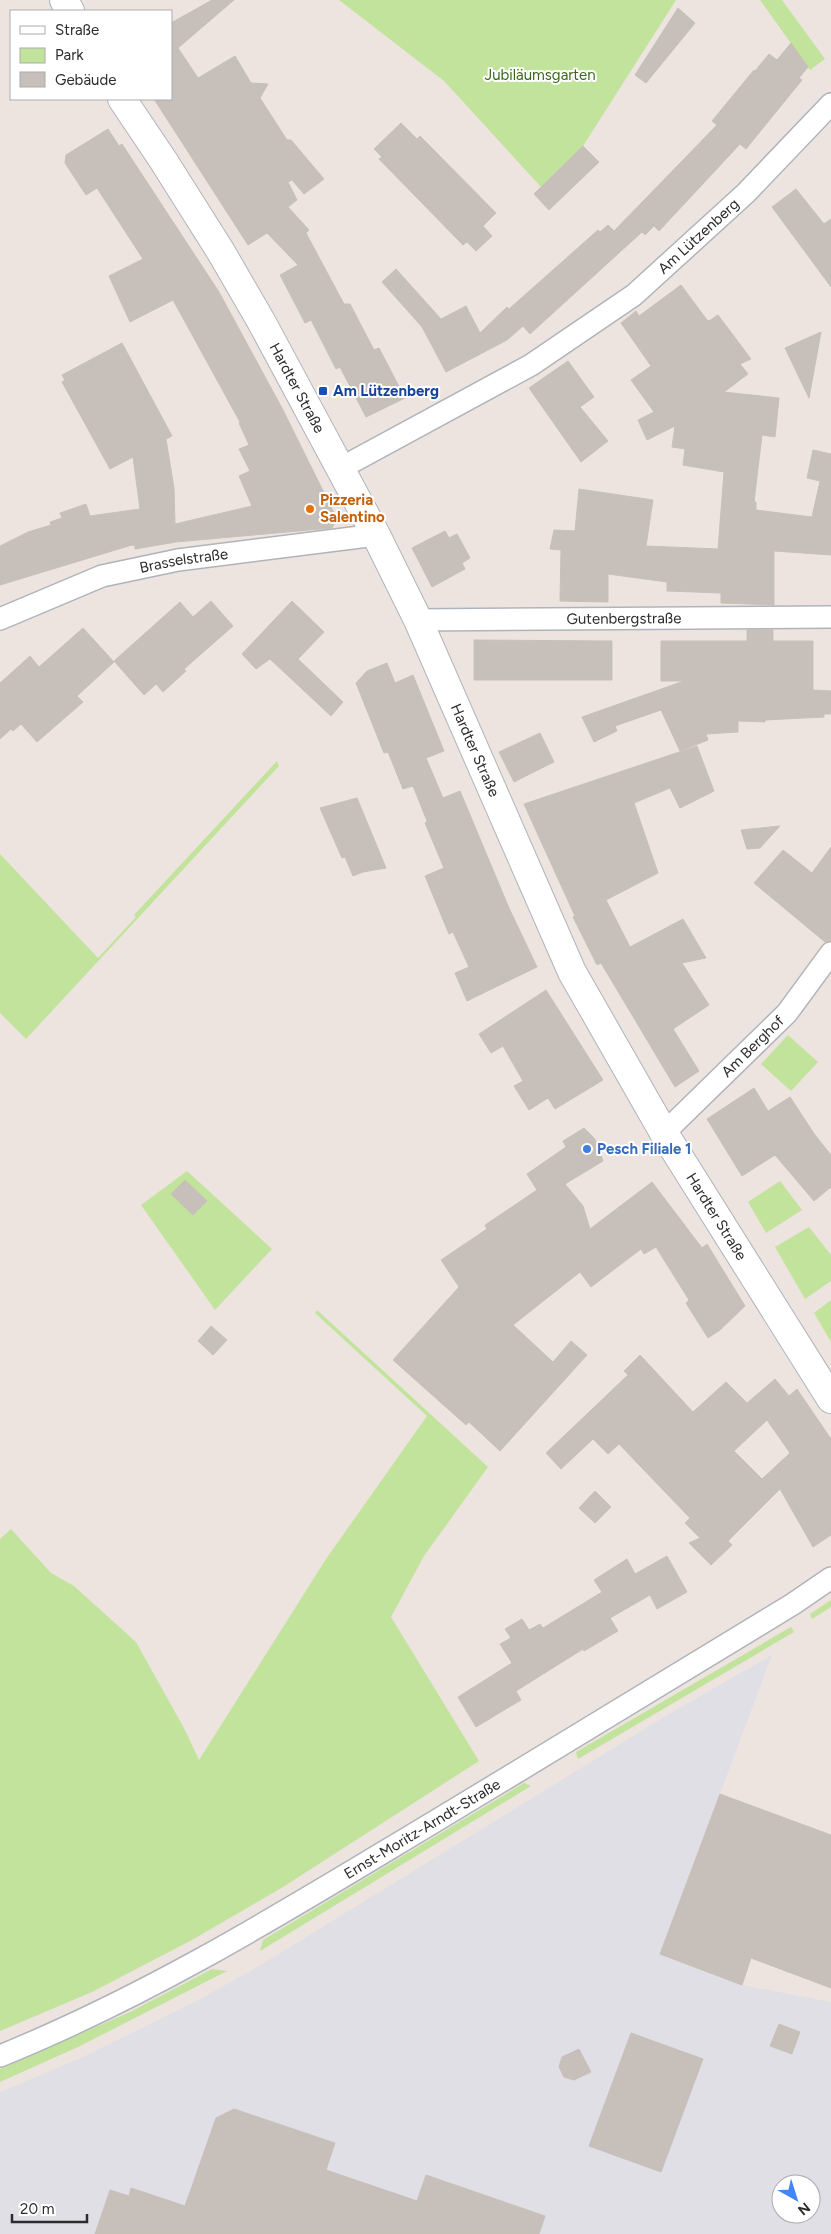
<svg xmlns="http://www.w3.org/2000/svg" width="831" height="2234" viewBox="0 0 831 2234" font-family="Figtree,sans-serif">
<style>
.industrial{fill:#e0dfe6;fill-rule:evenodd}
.green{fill:#c2e39c}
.building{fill:#c6bfba;stroke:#c9c0b8;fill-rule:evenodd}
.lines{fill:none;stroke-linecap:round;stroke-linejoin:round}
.minor-casing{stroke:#afb4bc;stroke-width:24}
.secondary-casing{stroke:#afb4bc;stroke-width:30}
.minor{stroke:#fff;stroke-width:21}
.secondary{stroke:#fff;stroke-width:28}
.transit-dot{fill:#1a4fb4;stroke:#fff;stroke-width:2}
.food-dot{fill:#e8710a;stroke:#fff;stroke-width:2}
.shop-dot{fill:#3f7fe0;stroke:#fff;stroke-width:2}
.labels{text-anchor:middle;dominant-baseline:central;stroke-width:4;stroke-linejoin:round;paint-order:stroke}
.park-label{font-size:15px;fill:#3b691c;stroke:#fff}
.street-label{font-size:15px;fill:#2c2c2c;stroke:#fff}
.transit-label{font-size:15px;font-weight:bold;fill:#164399;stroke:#fff;text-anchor:start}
.food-label{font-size:15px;font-weight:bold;fill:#c56008;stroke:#fff;text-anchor:start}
.shop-label{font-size:15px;font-weight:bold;fill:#366cbe;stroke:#fff;text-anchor:start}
</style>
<rect width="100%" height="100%" fill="#ede4df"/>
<path class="industrial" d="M 772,1655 L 660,1954 L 742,1985 L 831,2002 L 831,2234 L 0,2234 L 0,2092 L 83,2057 L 202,1998 L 259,1966 L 664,1717 ZM 781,2184 L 811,2184 L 811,2214 L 781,2214 Z"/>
<g class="green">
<path d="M 339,0 L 676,0 L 583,146 L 541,187 L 444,81 Z"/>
<path d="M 760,0 L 782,0 L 825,59 L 810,70 Z"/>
<path d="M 277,761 L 279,766 L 26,1039 L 0,1013 L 0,854 L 98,958 L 136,917 L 134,915 Z"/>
<path d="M 788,1035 L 818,1062 L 791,1091 L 761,1064 Z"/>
<path d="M 187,1171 L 272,1249 L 215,1310 L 141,1205 Z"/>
<path d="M 780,1181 L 802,1210 L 766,1233 L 748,1202 Z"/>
<path d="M 809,1227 L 831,1255 L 831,1281 L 805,1299 L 775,1247 Z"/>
<path d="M 831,1300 L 831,1342 L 814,1313 Z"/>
<path d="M 317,1310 L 488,1467 L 424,1556 L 391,1617 L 479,1761 L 283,1887 L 192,1940 L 92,1992 L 0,2031 L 0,1539 L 11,1529 L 51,1573 L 74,1586 L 136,1642 L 185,1730 L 199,1760 L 326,1559 L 427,1416 L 315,1313 Z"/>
<path d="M 831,1600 L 831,1607 L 812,1619 L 810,1614 Z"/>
<path d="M 791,1627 L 794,1632 L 578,1759 L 576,1752 Z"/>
<path d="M 524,1783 L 531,1786 L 260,1951 L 263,1940 Z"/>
<path d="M 212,1969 L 227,1971 L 78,2047 L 0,2082 L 0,2069 L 130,2012 Z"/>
</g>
<g class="building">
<path d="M 212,0 L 234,0 L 178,48 L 198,78 L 235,56 L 251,83 L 268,84 L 260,98 L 287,140 L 291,140 L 324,179 L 304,194 L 292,180 L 288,182 L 297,200 L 288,207 L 309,230 L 306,233 L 344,304 L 350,304 L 374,350 L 379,348 L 405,398 L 366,417 L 340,367 L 336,369 L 311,320 L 305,323 L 280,275 L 298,265 L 267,233 L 248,245 L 154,99 L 171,99 L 171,23 Z"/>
<path d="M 678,8 L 695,23 L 646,83 L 635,75 Z"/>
<path d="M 791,43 L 808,67 L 799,78 L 802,80 L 746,149 L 740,144 L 659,231 L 654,226 L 645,235 L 642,232 L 530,334 L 523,326 L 507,340 L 446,372 L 422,327 L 382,282 L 396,269 L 441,319 L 466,306 L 480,333 L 507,307 L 509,309 L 598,230 L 600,232 L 608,225 L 614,231 L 717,125 L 712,121 L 754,70 L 755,71 L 769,54 L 777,60 Z"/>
<path d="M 401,123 L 417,139 L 420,136 L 496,213 L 483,226 L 492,236 L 476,251 L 467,242 L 463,245 L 379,159 L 382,157 L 374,149 Z"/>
<path d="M 108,129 L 119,146 L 122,144 L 219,292 L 283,410 L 337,519 L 332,528 L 176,542 L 135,549 L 135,546 L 132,545 L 0,585 L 0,546 L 28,532 L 51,525 L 50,522 L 62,518 L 60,513 L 86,504 L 90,516 L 140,509 L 133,457 L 110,469 L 62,382 L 65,380 L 62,375 L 122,343 L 172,436 L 166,439 L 174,488 L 175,524 L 252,506 L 239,476 L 250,471 L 239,449 L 249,445 L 239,423 L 240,422 L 173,300 L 130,322 L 109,276 L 143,259 L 97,188 L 86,195 L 65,163 L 66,155 Z"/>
<path d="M 583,146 L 599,162 L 549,210 L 534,194 Z"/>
<path d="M 796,189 L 824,224 L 831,219 L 831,287 L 772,207 Z"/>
<path d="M 681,285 L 707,320 L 709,321 L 718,315 L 751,359 L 740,364 L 748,374 L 724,392 L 779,398 L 775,437 L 762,435 L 754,502 L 756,502 L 756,510 L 812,517 L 820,481 L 807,478 L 813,450 L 831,454 L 831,555 L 774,551 L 774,605 L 721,603 L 721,593 L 667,591 L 667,582 L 608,574 L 608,602 L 560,601 L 561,550 L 550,549 L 554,530 L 575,531 L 579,489 L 653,500 L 646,546 L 718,549 L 724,472 L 683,465 L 685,449 L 672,447 L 675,426 L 647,440 L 638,420 L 654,412 L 631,380 L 651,366 L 621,323 L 636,311 L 639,316 Z"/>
<path d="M 821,332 L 809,398 L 785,348 Z"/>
<path d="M 568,361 L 594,397 L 580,407 L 608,441 L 581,462 L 529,388 Z"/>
<path d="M 445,531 L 449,538 L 457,534 L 470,558 L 462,563 L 465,569 L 432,587 L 412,548 Z"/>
<path d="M 211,601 L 233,626 L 184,669 L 186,671 L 163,692 L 156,684 L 144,695 L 114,661 L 180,602 L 193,617 Z"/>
<path d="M 292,601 L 324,632 L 298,659 L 343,702 L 331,716 L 270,659 L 256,669 L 242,654 Z"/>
<path d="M 83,628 L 114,662 L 77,696 L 83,702 L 37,742 L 21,724 L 13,731 L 11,729 L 0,739 L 0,683 L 30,656 L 39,667 Z"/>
<path d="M 747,630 L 773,630 L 773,641 L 813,641 L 813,690 L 831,691 L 831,714 L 824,714 L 824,717 L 765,720 L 765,722 L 738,721 L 738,732 L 706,734 L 708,740 L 680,751 L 661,710 L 615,726 L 617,731 L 594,742 L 582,717 L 684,681 L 661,681 L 661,641 L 747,641 Z"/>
<path d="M 474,640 L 612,641 L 612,680 L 474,680 Z"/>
<path d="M 387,663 L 395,683 L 413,675 L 444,751 L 426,758 L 443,798 L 460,791 L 509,908 L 537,967 L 467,1001 L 455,973 L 469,967 L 453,932 L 449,934 L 425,876 L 444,868 L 425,823 L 427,821 L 413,786 L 403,789 L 388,752 L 384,753 L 356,683 L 367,671 Z"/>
<path d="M 540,733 L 554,762 L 514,782 L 499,752 Z"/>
<path d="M 697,746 L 714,791 L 680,808 L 670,788 L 634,803 L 658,873 L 606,900 L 630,947 L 683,919 L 706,958 L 682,963 L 709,1005 L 673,1029 L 699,1071 L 675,1087 L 601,963 L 597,965 L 573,917 L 575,916 L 524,804 Z"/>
<path d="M 357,798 L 386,868 L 363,872 L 353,876 L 345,857 L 342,858 L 320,808 Z"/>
<path d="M 780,826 L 760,848 L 747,849 L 741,830 Z"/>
<path d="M 831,847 L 831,941 L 825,942 L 754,883 L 783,850 L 812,873 Z"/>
<path d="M 546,990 L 603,1080 L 555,1109 L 548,1098 L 529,1110 L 514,1086 L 523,1081 L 503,1046 L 491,1053 L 479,1034 Z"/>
<path d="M 754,1088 L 768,1111 L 790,1097 L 815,1135 L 831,1155 L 831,1187 L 814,1201 L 775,1155 L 742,1176 L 707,1119 Z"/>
<path d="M 584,1128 L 595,1139 L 603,1161 L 565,1184 L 583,1206 L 590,1229 L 652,1182 L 702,1248 L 707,1244 L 745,1306 L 720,1330 L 708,1338 L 686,1303 L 689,1300 L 656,1247 L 644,1254 L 641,1249 L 591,1287 L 580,1272 L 513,1325 L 553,1362 L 571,1341 L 587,1355 L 500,1451 L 469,1422 L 466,1425 L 393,1360 L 459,1287 L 441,1260 L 487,1229 L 485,1225 L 537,1190 L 527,1174 L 566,1147 L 563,1141 Z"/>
<path d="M 185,1180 L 207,1201 L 193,1215 L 171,1194 Z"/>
<path d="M 211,1326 L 227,1340 L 213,1355 L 198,1341 Z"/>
<path d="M 640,1355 L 693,1412 L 726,1382 L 747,1403 L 775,1379 L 789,1396 L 797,1389 L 831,1439 L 831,1535 L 813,1547 L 780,1489 L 728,1541 L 732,1545 L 711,1565 L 689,1543 L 700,1538 L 685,1523 L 690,1518 L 619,1444 L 608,1454 L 593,1439 L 561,1469 L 546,1453 L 628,1375 L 624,1371 ZM 767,1420 L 790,1453 L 762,1479 L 734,1451 Z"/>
<path d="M 595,1491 L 611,1507 L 595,1523 L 579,1508 Z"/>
<path d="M 667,1556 L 687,1592 L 657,1609 L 650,1595 L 610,1618 L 618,1631 L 584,1651 L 583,1649 L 516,1691 L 521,1700 L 476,1727 L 458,1697 L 512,1663 L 500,1644 L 511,1638 L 505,1629 L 522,1619 L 529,1630 L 540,1624 L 543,1628 L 602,1592 L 594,1580 L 627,1559 L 635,1574 Z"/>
<path d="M 720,1794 L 831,1835 L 831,1988 L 751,1958 L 742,1985 L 660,1954 Z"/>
<path d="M 779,2024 L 800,2032 L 792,2054 L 770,2046 Z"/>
<path d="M 631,2033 L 703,2059 L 661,2172 L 589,2146 Z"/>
<path d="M 579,2049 L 591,2072 L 574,2080 L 564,2077 L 559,2067 L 562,2057 Z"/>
<path d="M 234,2109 L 335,2143 L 326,2170 L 417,2201 L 426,2175 L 545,2216 L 539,2234 L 95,2234 L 110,2190 L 129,2196 L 131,2188 L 185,2206 L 216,2118 Z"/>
</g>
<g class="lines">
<g class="minor-casing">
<g id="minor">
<path id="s1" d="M 341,468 L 531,365 L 634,295 L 746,193 L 831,104"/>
<path id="s2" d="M 0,619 L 102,576 L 178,560 L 376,535"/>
<path id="s3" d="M 418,620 L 831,617"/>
<path id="s4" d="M 664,1133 L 787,1013 L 831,953"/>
<path id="s5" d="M 0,2056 C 143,1998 273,1919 404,1840 C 534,1762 663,1683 793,1604 L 831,1578"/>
</g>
</g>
<g class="secondary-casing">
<g id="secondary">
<path d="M 64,0 L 70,11"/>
<path id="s6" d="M 122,99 L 163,160 L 221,252 L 261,321 L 376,535 L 418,620 L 572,972 L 664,1133 L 831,1399"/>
</g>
</g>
<use href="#minor" class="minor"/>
<use href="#secondary" class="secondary"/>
</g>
<rect class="transit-dot" x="318" y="386" width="10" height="10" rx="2.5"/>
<circle class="food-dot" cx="310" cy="509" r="5"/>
<circle class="shop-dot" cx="587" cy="1149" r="5"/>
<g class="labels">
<g class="park-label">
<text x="540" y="75">Jubiläumsgarten</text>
</g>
<g class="street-label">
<text stroke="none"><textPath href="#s1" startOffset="428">Am Lützenberg</textPath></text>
<text stroke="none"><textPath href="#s6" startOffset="338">Hardter Straße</textPath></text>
<text stroke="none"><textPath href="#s2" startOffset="194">Brasselstraße</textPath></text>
<text stroke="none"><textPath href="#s3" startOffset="206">Gutenbergstraße</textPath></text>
<text stroke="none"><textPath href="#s6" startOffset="742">Hardter Straße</textPath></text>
<text stroke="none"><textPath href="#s4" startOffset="124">Am Berghof</textPath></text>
<text stroke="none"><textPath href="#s6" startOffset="1268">Hardter Straße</textPath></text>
<text stroke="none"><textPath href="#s5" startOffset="480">Ernst-Moritz-Arndt-Straße</textPath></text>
</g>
<g class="transit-label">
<text x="333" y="391">Am Lützenberg</text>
</g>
<g class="food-label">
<text x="320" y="500">Pizzeria<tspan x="320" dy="17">Salentino</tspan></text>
</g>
<g class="shop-label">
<text x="597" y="1149">Pesch Filiale 1</text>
</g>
</g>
<rect x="10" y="10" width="162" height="90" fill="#ffffff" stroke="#ababab"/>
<rect x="20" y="26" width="25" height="8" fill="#ffffff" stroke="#ababab"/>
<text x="55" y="35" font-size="15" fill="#2c2c2c">Straße</text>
<rect x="20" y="48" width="25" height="15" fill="#c2e39c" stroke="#ababab"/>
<text x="55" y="60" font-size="15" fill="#2c2c2c">Park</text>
<rect x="20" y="72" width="25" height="15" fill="#c6bfba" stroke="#ababab"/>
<text x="55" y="85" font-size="15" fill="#2c2c2c">Gebäude</text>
<g transform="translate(796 2199) rotate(141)"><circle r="24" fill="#ffffff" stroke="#ababab"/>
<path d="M0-4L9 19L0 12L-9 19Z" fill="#4286f7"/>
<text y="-8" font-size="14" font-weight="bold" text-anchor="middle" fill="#2c2c2c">N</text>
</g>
<path d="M12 2214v8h75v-8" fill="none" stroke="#2c2c2c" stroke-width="2.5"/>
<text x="20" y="2214" font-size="15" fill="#2c2c2c" stroke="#ffffff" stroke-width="4" paint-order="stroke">20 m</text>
</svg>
